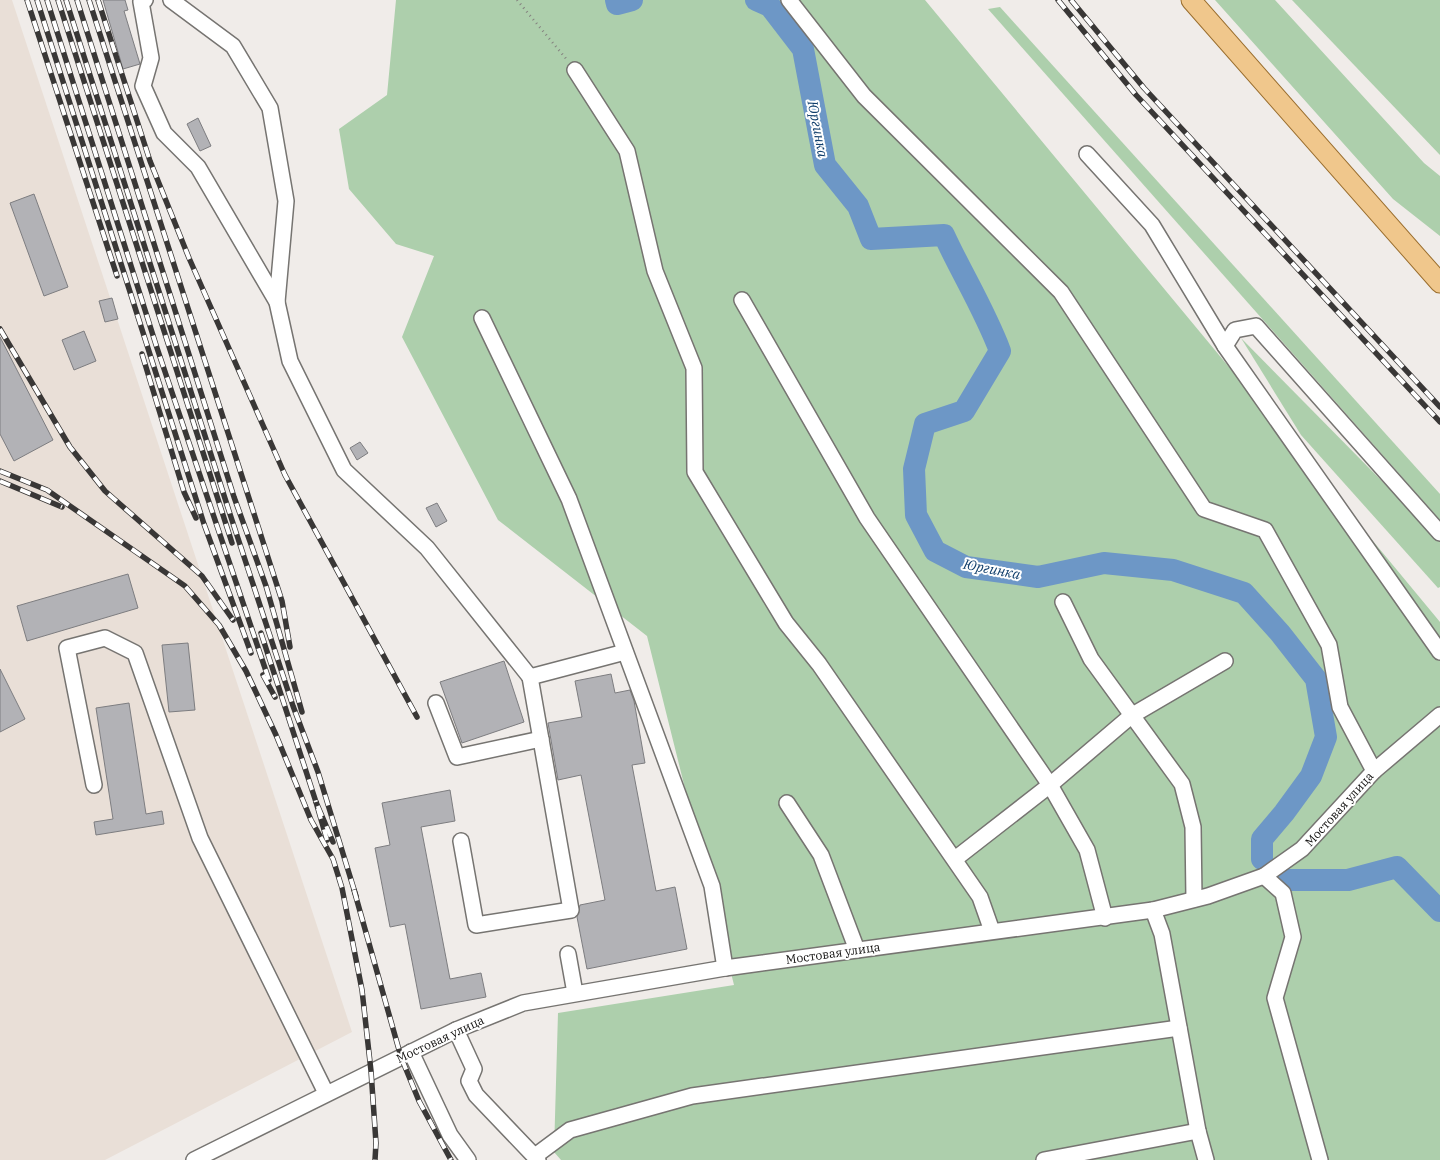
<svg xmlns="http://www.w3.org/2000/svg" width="1440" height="1160" viewBox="0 0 1440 1160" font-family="'IBM Plex Serif',serif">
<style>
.built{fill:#e9dfd7}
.green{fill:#adcfac}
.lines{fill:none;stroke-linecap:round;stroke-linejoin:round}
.river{stroke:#6d97c6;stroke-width:22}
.building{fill:#b2b2b6;stroke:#7d7d80}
.minor-casing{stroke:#767471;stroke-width:18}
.major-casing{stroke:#9a6e2e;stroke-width:21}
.path{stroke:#84817f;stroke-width:2.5;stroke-dasharray:1 4;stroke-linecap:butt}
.minor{stroke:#fff;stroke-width:15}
.major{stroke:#f0c78c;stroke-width:19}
.rail-casing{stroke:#393736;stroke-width:5.5}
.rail{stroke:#fff;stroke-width:4;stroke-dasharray:11;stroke-linecap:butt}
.labels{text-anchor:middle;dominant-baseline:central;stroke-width:4;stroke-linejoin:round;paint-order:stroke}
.street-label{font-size:12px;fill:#0e0d0c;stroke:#fff}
.water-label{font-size:14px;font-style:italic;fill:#113f6c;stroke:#fff}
</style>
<rect width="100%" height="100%" fill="#f0ece9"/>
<path class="built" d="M 0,0 L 12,0 L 352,1032 L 105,1160 L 0,1160 Z"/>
<g class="green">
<path d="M 396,0 L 925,0 L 1440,622 L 1440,1160 L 561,1160 L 554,1152 L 558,1013 L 734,985 L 647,636 L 498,520 L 402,337 L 434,256 L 396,244 L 349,189 L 339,129 L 387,95 Z"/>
<path d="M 1215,0 L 1275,0 L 1424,163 L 1440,176 L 1440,236 L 1393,199 Z"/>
<path d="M 1292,0 L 1440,0 L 1440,155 Z"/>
<path d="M 1000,7 L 1440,494 L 1440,520 L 988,9 Z"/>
<path d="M 1241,338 L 1440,540 L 1440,587 L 1438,588 L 1301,435 Z"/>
</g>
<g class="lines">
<g class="river">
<path d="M 616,0 L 617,4 L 632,0"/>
<path d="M 756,0 L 770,6 L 803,49 L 825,165 L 858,206 L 871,239 L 944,235 C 962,274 985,311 1000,351 L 964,411 L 925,424 L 914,469 L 916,515 L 935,551 L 966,567 L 1038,577 L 1104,563 L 1173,570 L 1244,593 L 1280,633 L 1316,679 L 1326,737 L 1311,776 L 1284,813 L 1262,839 L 1262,859"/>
<path d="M 1287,880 L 1348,880 L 1397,867 L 1440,911"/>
</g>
</g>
<g class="building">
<path d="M 103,0 L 125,0 L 128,10 L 124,11 L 140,64 L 123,69 Z"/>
<path d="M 198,118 L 211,146 L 200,151 L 187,124 Z"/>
<path d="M 34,194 L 68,287 L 44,296 L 10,203 Z"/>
<path d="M 112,298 L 118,319 L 105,322 L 99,301 Z"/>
<path d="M 84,331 L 96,361 L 74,370 L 62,340 Z"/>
<path d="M 0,337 L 53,440 L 14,461 L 0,434 Z"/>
<path d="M 360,442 L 368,453 L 357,460 L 350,448 Z"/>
<path d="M 437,503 L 447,521 L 436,527 L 426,508 Z"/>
<path d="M 128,574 L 138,608 L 27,641 L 17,606 Z"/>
<path d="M 188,643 L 195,710 L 169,712 L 162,645 Z"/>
<path d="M 504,661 L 524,722 L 462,743 L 440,682 Z"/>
<path d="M 0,669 L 25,719 L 0,732 Z"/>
<path d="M 611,674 L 615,693 L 630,690 L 634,701 L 645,763 L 632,765 L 656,891 L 675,887 L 687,949 L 587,969 L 577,917 L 580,905 L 605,900 L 581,775 L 558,780 L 548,723 L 582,717 L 575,681 Z"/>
<path d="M 129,703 L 146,814 L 162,811 L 164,824 L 96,835 L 94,822 L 113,819 L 96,708 Z"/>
<path d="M 450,790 L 455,821 L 421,827 L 450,979 L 481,973 L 486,997 L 421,1009 L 405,924 L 390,927 L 375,848 L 390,845 L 382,803 Z"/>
</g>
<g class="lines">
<g class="minor-casing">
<g id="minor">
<path d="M 145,0 L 141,2 L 151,58 L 143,86 L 164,133 L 198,167 L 277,302 L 290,361 L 344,470 L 427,548 L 530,677"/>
<path d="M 171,0 L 233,46 L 270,108 L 286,201 L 277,302"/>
<path d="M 789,0 L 864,96 L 1061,292 L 1204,509 L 1265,530 L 1329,645 L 1340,707 L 1374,771"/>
<path d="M 575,70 L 627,151 L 655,271 L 694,368 L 695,472 L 786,623 L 819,664 L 980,897 L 992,931"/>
<path d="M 1087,154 L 1152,225 L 1225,346 L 1440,652"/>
<path d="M 742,300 L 867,518 L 1050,785 L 1087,850 L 1105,918"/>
<path d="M 482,318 L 569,499 L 712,886 L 725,968"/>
<path d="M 1225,346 L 1235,330 L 1256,326 L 1440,533"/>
<path d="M 1063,602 L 1091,659 L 1182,784 L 1193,827 L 1194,899"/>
<path d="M 436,703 L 457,757 L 541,739"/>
<path d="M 94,785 L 67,648 L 105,638 L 135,653 L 200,838 L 326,1093"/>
<path d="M 787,803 L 821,855 L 857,950"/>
<path d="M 461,841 L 476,925 L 571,910 L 530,677 L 625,652"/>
<path d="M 955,859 L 1050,785 L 1131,716 L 1225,661"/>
<path d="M 1264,876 L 1283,893 L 1293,937 L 1275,998 L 1320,1160"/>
<path d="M 1153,910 L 1162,934 L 1198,1131 L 1206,1160"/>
<path d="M 568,954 L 575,993"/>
<path d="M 456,1030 L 474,1069 L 469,1081 L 476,1095 L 538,1160"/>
<path d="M 411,1052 L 450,1135 L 468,1160"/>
<path d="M 535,1156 L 570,1130 L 692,1096 L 1179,1028"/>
<path d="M 194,1160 L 456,1030 L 523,1003 L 725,968 L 1153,910 L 1208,896 L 1264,876 L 1302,849 L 1374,771 L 1440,715"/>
<path d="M 1044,1160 L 1198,1131"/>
</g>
</g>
<g class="major-casing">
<path id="major" d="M 1191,0 L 1440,283"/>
</g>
<path class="path" d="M 517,0 L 568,61"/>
<use href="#minor" class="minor"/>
<use href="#major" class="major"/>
<g class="rail-casing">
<g id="rail">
<path d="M 27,0 L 117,276"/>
<path d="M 37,0 L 204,524 L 251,653"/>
<path d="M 47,0 L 157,348 L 269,680"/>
<path d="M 58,0 L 232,543"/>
<path d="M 66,0 L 229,511 L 293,706 L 318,772 L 356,896"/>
<path d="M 77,0 L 234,497 L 266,586 L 302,712"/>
<path d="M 89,0 L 282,601 L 290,647"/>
<path d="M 98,0 L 150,161 L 189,258 L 285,475 L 417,717"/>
<path d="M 1058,0 L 1136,95 L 1440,422"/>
<path d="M 1071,0 L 1144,88 L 1440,407"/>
<path d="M 0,329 L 70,447 L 105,491 L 202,576 L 233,620"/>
<path d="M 142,354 L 184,492 L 196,518"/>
<path d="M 0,471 L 47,490 L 185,586 L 219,625 L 246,671 L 276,735 L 311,820 L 333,859 L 342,888 L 362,990 L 371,1071 L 376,1143 L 375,1160"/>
<path d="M 0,481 L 62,507"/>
<path d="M 261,633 L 316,802"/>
<path d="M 263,675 L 275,697"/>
<path d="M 327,840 L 316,802 L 333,842"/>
<path d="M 354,890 L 401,1057 L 419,1101 L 451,1160"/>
</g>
</g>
<use href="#rail" class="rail"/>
</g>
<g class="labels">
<g class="street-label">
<text transform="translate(1339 809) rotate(-48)">Мостовая улица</text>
<text transform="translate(833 953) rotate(-8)">Мостовая улица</text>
<text transform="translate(440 1039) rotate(-25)">Мостовая улица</text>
</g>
<g class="water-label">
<text transform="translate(818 129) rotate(79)">Юргинка</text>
<text transform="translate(992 569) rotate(11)">Юргинка</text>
</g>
</g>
</svg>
